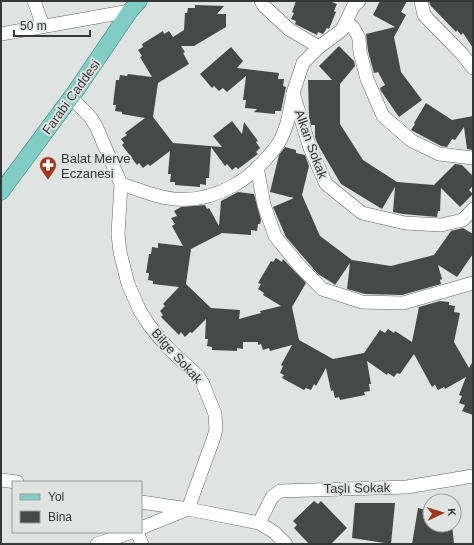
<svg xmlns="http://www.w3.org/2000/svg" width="474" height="545" viewBox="0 0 474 545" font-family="Helvetica,sans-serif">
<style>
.building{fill:#464948}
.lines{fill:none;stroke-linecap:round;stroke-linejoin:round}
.minor-casing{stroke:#636766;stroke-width:14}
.major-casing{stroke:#30827a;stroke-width:17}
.minor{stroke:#fff;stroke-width:13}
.major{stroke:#81cdc5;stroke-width:16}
.labels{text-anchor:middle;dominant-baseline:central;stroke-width:4;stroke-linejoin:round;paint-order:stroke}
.street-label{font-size:13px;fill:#363737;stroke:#dfe3e2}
.poi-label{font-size:13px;fill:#363737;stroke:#dfe3e2;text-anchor:start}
</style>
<rect width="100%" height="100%" fill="#dfe3e2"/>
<g class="building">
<path d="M 296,1 L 329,1 L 337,4 L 334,11 L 336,12 L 329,29 L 327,28 L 323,34 L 318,32 L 317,35 L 295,24 L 296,21 L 291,19 L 294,13 L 292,12 Z"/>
<path d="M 380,1 L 407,1 L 401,12 L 406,15 L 394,37 L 401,72 L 422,100 L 399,117 L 381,91 L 380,88 L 385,85 L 378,72 L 374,73 L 368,51 L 366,34 L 395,27 L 373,15 Z"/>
<path d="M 429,1 L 473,1 L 473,48 L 463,33 L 461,35 L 457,30 L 456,32 L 430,5 Z"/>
<path d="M 195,5 L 224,6 L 217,14 L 226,14 L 226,27 L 194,46 L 181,46 L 185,52 L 183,53 L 189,64 L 158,83 L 153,117 L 173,143 L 222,147 L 213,136 L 232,121 L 242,134 L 244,122 L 258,141 L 256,142 L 260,148 L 256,152 L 258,154 L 238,169 L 236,167 L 232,170 L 227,164 L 225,166 L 211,147 L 209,178 L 206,178 L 206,185 L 200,184 L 200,187 L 175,185 L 175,182 L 170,182 L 171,174 L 168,174 L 170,151 L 150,166 L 148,164 L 143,168 L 139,163 L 137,165 L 122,145 L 124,143 L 121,139 L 127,135 L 125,133 L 145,118 L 122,114 L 122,112 L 115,111 L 116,105 L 113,105 L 116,80 L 119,80 L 120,75 L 127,76 L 128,74 L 152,77 L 140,57 L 142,56 L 138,50 L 143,47 L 142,44 L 163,31 L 164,34 L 169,31 L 173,37 L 184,30 L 185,13 L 187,13 L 188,8 L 195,8 Z"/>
<path d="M 339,46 L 354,61 L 355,66 L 340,84 L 340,124 L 363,160 L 397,182 L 434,185 L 455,164 L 462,165 L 473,176 L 473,186 L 469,190 L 473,194 L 460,207 L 441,188 L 440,211 L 438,211 L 437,217 L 403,214 L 393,212 L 395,187 L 382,209 L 341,184 L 318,145 L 315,137 L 315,125 L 311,125 L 309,117 L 308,80 L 332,80 L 319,66 Z"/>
<path d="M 231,47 L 243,61 L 237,68 L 279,73 L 278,79 L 284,79 L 283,86 L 286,87 L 281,111 L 275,111 L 275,114 L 254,112 L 257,109 L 245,108 L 246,100 L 243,100 L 246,76 L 227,92 L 223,88 L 219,91 L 214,86 L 212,88 L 200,74 Z"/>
<path d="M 426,103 L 452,120 L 473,116 L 473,150 L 467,149 L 464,127 L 455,140 L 452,139 L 447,147 L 441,146 L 411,130 L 415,124 L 414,123 Z"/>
<path d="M 285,147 L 296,150 L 296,153 L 305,155 L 309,166 L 302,195 L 320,236 L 352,260 L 391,266 L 434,255 L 451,231 L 463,228 L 473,234 L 473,254 L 457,277 L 438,265 L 442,279 L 440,280 L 441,284 L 402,295 L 365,294 L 347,289 L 350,263 L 335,285 L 334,284 L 318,274 L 286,237 L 273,207 L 294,198 L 270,192 L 279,155 Z"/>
<path d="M 238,192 L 254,194 L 261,220 L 260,224 L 258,224 L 257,231 L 251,230 L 251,235 L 222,233 L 191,249 L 186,284 L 211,308 L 240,310 L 239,319 L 261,313 L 260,311 L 281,306 L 263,295 L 264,293 L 258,289 L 261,284 L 258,283 L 271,261 L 273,262 L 276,258 L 282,262 L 283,259 L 306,283 L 292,307 L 299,340 L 333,359 L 364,353 L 380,330 L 385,333 L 388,329 L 394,333 L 395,331 L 412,342 L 419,307 L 440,301 L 449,302 L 449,305 L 455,306 L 454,312 L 460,313 L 454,342 L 469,368 L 473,361 L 473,415 L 462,411 L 465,405 L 459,403 L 462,396 L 459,395 L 466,377 L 445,389 L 444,387 L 438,390 L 435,385 L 432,387 L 414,354 L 400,374 L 397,373 L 394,377 L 388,373 L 387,375 L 367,361 L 371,384 L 369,384 L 370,391 L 364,392 L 365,395 L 340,400 L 339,397 L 335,398 L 333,390 L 331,391 L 326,368 L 316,386 L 314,384 L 311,390 L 306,388 L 304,390 L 282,378 L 284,375 L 280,373 L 283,366 L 281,365 L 292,345 L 270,351 L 269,348 L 263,350 L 261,344 L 258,345 L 258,342 L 243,342 L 243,349 L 237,348 L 237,351 L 212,350 L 212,347 L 207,346 L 208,339 L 205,339 L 206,319 L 192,333 L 190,332 L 185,337 L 181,332 L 179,335 L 161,317 L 163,315 L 160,311 L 165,306 L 163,304 L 179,287 L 153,284 L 153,281 L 148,280 L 149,273 L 146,273 L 149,254 L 151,254 L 152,247 L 158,248 L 158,243 L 183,246 L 172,226 L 175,224 L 171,218 L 177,216 L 174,211 L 181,207 L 205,205 L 207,209 L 209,208 L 219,226 L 221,201 Z"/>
<path d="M 314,501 L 318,504 L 321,501 L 347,528 L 331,544 L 309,544 L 294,528 L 297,525 L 293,521 Z"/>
<path d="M 355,503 L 395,503 L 391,544 L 352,538 Z"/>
<path d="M 418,508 L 430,511 L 430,525 L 452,525 L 454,544 L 412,544 Z"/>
</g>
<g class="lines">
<g class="minor-casing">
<g id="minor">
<path d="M 34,1 L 43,26"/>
<path d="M 261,1 L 264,6 L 290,30 L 319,47 L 303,63 L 293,93 L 310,148 L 326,184 L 362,213 L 405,223 L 441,225 L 463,220 L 473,209"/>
<path d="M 421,1 L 424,15 L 462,54 L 473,68"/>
<path d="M 346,22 L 353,27 L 359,38 L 360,52 L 367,79 L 383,116 L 412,141 L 439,154 L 473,158"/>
<path d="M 1,34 L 130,11"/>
<path d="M 319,47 L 342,30 L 353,7 L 359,1"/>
<path d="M 71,97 L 91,118 L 96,126 L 121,184 L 118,234 L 120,252 L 128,284 L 140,311 L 149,325 L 167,347 L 198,376 L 203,384 L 215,414 L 216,429 L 214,437 L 188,509 L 141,502"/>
<path d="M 257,167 L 264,205 L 275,236 L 298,264 L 322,289 L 362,302 L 403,303 L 473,283"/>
<path d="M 121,184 C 138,189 157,198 174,199 C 217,203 254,178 278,144 C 287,130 290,111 293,94"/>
<path d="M 1,480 L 17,482"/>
<path d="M 259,523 L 272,497 L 280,491 L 407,487 L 473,476"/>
<path d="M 141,528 L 188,509 L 259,523 L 274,532 L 286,544"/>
<path d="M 137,532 L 142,544"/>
<path d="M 97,544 L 132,532"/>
</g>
</g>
<g class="major-casing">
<path id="major" d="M 1,192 L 75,92 L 130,11 L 139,1"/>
</g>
<use href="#minor" class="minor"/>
<use href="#major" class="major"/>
</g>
<defs>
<g id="pharmacy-pin" transform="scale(0.9)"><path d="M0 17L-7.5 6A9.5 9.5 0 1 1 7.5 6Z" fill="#9f371c" stroke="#dfe3e2"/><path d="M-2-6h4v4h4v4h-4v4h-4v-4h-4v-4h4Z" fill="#fff"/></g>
</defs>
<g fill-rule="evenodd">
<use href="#pharmacy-pin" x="48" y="165"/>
</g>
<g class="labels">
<g class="street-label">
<text transform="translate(71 97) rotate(-54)">Farabi Caddesi</text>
<text transform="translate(311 144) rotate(70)">Alkan Sokak</text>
<text transform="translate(177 356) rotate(48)">Bilge Sokak</text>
<text transform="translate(357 488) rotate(-1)">Taşlı Sokak</text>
</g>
<g class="poi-label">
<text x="61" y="158">Balat Merve<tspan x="61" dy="15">Eczanesi</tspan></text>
</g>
</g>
<rect width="474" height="545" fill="none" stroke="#363737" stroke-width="4"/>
<rect x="12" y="481" width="130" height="52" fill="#dfe3e2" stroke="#9b9e9e"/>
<rect x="20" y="494" width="20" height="6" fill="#81cdc5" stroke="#9b9e9e"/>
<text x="48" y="501" font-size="12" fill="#363737">Yol</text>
<rect x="20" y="511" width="20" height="12" fill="#464948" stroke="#9b9e9e"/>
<text x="48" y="521" font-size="12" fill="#363737">Bina</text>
<g transform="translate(442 513) rotate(86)"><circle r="19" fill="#dfe3e2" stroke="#9b9e9e"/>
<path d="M0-3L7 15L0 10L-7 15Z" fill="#9f371c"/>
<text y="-6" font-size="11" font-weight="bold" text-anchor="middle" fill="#363737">K</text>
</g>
<path d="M14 30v6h76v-6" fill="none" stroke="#363737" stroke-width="2"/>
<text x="20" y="30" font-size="12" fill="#363737" stroke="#dfe3e2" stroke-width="3" paint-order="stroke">50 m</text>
</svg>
